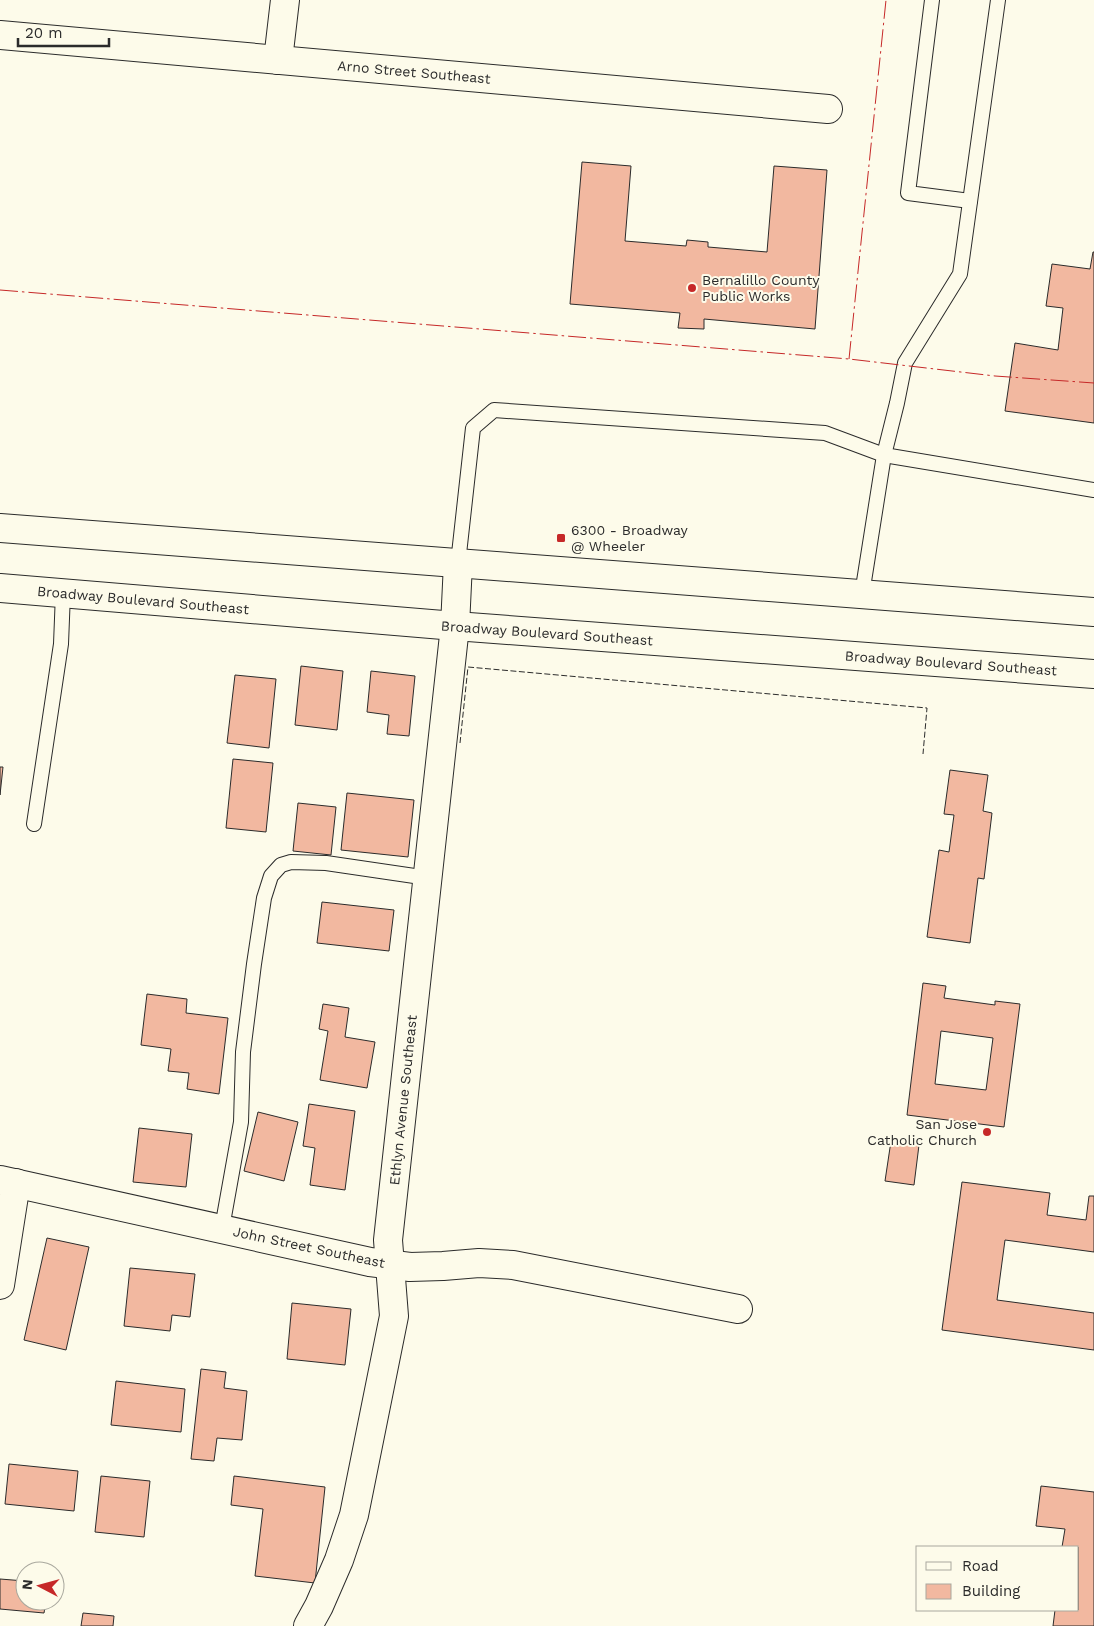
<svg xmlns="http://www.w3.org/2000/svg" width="1094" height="1626" viewBox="0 0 1094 1626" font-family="'Work Sans',sans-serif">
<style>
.building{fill:#f2b8a0;stroke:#2b2b2b;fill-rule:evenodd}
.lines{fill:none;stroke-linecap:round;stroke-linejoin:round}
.lane-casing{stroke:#2b2b2b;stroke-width:16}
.street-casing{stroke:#2b2b2b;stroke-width:30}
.primary-casing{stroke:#2b2b2b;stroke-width:30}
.lane{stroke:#fdfbea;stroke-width:14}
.street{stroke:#fdfbea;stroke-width:28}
.primary{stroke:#fdfbea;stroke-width:28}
.fence{stroke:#2b2b2b;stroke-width:1;stroke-dasharray:6 2.5;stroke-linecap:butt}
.power{stroke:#c62828;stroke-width:1;stroke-dasharray:18 4 2.5 4;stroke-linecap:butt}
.poi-dot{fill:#c62828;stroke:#fdfbea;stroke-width:2}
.labels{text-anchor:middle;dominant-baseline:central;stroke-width:4;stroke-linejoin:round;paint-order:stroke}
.street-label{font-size:14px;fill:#2b2b2b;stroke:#fdfbea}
.poi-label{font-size:14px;fill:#2b2b2b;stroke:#fdfbea;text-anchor:start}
</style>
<rect width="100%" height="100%" fill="#fdfbea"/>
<g class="building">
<path d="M 582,162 L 631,166 L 625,241 L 686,246 L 687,240 L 708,242 L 708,247 L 767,252 L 774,166 L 827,170 L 815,329 L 704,319 L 704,329 L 678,328 L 680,313 L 570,304 Z"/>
<path d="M 1093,252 L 1094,252 L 1094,423 L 1005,411 L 1015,343 L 1058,350 L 1063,308 L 1046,306 L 1052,264 L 1090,269 Z"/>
<path d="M 301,666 L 343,671 L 337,730 L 295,725 Z"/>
<path d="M 371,671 L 415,676 L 409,736 L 387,734 L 389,715 L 367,712 Z"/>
<path d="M 235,675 L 276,679 L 269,748 L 227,743 Z"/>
<path d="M 233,759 L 273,763 L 266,832 L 226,828 Z"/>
<path d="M 0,767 L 3,767 L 0,795 Z"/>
<path d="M 950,770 L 988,775 L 983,811 L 992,813 L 984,879 L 978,878 L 970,943 L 927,937 L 939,850 L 949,852 L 954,815 L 944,814 Z"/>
<path d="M 347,793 L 414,800 L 408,857 L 341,850 Z"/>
<path d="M 298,803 L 336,807 L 331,855 L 293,851 Z"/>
<path d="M 322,902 L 394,910 L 389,951 L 317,943 Z"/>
<path d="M 923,983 L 946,986 L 944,998 L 995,1005 L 995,1001 L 1020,1004 L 1004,1127 L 907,1115 ZM 941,1031 L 993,1038 L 986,1090 L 935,1084 Z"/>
<path d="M 147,994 L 187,999 L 186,1013 L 228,1018 L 219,1094 L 187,1089 L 189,1073 L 168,1071 L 171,1049 L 141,1045 Z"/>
<path d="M 323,1004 L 349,1008 L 345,1037 L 375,1042 L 367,1088 L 320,1080 L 328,1031 L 319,1029 Z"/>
<path d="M 309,1104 L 355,1111 L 345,1190 L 310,1185 L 315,1148 L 303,1146 Z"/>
<path d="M 258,1112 L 298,1122 L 284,1181 L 244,1171 Z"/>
<path d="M 139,1128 L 192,1134 L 186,1187 L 133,1182 Z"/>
<path d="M 891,1141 L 919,1145 L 914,1185 L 885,1181 Z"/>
<path d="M 962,1182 L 1050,1193 L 1047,1215 L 1086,1220 L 1089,1196 L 1094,1196 L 1094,1252 L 1005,1240 L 997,1300 L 1094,1313 L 1094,1350 L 942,1330 Z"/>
<path d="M 47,1238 L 89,1247 L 66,1350 L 24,1340 Z"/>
<path d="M 130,1268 L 195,1274 L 190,1317 L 172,1315 L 170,1331 L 124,1326 Z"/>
<path d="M 292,1303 L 351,1309 L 345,1365 L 287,1359 Z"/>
<path d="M 201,1369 L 226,1372 L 224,1388 L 247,1391 L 242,1440 L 217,1438 L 214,1461 L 191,1459 Z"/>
<path d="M 116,1381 L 185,1389 L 181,1432 L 111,1425 Z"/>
<path d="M 9,1464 L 78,1471 L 74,1511 L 5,1504 Z"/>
<path d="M 101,1476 L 150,1481 L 144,1537 L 95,1532 Z"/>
<path d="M 234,1476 L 325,1487 L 315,1583 L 255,1576 L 263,1509 L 231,1505 Z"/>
<path d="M 1041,1486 L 1094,1492 L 1094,1626 L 1053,1626 L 1055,1610 L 1078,1610 L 1078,1547 L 1062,1547 L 1065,1529 L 1036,1526 Z"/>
<path d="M 0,1579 L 25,1581 L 25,1601 L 46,1601 L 44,1613 L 0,1609 Z"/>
<path d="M 83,1613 L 114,1616 L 113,1626 L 81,1626 Z"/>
</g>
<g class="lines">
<g class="lane-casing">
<g id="lane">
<path d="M 932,0 L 908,193 L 970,201"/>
<path d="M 458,563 L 473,428 L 494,410 L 825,433 L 884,455 L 1094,490"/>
<path d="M 862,594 L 884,455 L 897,403 L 905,363 L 960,274 L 998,0"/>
<path d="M 34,824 L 61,644 L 63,593"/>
<path d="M 222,1228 L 241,1122 L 243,1052 L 254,964 L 264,898 L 271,876 L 281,865 L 291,862 L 326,863 L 428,878"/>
</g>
</g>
<g class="street-casing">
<g id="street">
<path d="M 0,35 L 828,109"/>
<path d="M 278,60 L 285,0"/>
<path d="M 0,1180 L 370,1262 L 410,1267 L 443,1266 L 479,1263 L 513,1265 L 738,1309"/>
<path d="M 0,1285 L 16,1183"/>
<path d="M 308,1626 L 319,1606 L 339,1560 L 354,1515 L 394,1316 L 388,1240 L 455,626 L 458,563"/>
</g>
</g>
<g class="primary-casing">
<g id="primary">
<path d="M 0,528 L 1094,612"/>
<path d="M 0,588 L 455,626 L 1094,674"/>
</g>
</g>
<use href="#lane" class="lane"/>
<use href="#street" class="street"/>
<use href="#primary" class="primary"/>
<path class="fence" d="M 460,743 L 468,667 L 927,708 L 923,754"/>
<g class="power">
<path d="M 0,290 L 849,359 L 995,376 L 1094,383"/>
<path d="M 849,359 L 886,0"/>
</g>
</g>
<g class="poi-dot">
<circle cx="692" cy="288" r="5"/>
<rect x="556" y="533" width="10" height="10" rx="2.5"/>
<circle cx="987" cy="1132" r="5"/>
</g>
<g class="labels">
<g class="street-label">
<text transform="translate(414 72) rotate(5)">Arno Street Southeast</text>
<text transform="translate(143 600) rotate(5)">Broadway Boulevard Southeast</text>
<text transform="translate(547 633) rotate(4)">Broadway Boulevard Southeast</text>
<text transform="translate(951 663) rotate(4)">Broadway Boulevard Southeast</text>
<text transform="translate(403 1100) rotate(-84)">Ethlyn Avenue Southeast</text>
<text transform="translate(309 1247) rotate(12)">John Street Southeast</text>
</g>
<g class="poi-label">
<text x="702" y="280">Bernalillo County<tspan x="702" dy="16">Public Works</tspan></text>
<text x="571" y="530">6300 - Broadway<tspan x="571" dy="16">@ Wheeler</tspan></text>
<text x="977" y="1124" text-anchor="end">San Jose<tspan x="977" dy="16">Catholic Church</tspan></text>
</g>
</g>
<rect x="916" y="1546" width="162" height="65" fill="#fdfbea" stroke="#a9a89e"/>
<rect x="926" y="1562" width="25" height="8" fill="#fdfbea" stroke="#a9a89e"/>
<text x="962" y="1571" font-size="15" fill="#2b2b2b">Road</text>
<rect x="926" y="1584" width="25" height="15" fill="#f2b8a0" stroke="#a9a89e"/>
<text x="962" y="1596" font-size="15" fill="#2b2b2b">Building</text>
<g transform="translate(40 1586) rotate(276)"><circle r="24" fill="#fdfbea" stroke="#a9a89e"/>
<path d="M0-4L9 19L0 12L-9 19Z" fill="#c62828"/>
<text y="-8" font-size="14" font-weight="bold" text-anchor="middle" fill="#2b2b2b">N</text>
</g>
<path d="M18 38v8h91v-8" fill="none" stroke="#2b2b2b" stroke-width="2.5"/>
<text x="25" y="38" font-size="15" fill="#2b2b2b" stroke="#fdfbea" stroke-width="4" paint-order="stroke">20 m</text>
</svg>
